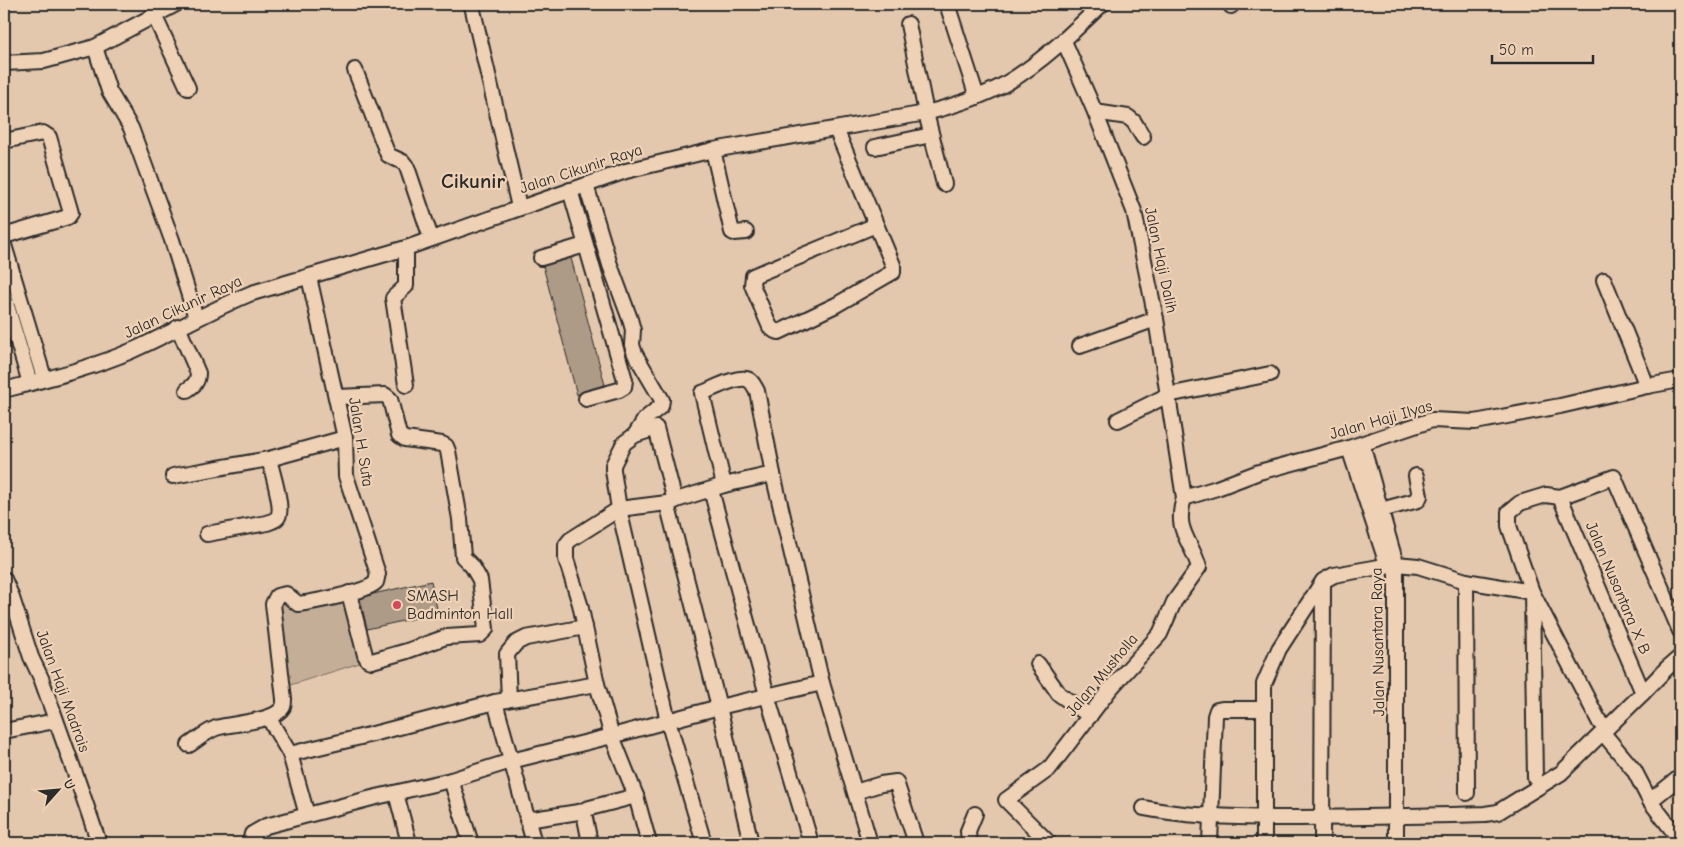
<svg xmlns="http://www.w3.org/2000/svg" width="1684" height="847" viewBox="0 0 1684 847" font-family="'Comic Neue',sans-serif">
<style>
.green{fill:#c4ae98;stroke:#786c62}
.building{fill:#ad9a87;stroke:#2b2b2b}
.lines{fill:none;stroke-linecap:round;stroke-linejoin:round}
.minor-casing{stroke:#2b2b2b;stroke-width:18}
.minor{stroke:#efd2b6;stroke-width:14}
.poi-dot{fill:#d1495b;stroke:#efd2b6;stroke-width:2}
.labels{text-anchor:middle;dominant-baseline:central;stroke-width:4.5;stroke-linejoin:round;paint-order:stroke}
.street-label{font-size:16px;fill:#2b2b2b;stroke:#efd2b6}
.poi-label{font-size:16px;fill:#2b2b2b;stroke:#efd2b6;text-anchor:start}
.district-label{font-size:21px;font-weight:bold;fill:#2b2b2b;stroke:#efd2b6}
</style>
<rect width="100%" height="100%" fill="#e3c8ae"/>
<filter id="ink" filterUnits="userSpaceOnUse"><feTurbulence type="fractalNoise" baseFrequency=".02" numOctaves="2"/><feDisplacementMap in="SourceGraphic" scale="10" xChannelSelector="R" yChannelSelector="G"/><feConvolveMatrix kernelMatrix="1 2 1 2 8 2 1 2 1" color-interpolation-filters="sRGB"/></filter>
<g filter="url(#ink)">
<path class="green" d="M 287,600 L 346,600 L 363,662 L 287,686 L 276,603 Z"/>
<g class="building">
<path d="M 571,258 L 605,385 L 584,391 L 577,395 L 543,266 Z"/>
<path d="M 431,581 L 438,613 L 367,629 L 360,599 L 373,594 Z"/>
</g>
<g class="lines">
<g class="minor-casing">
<g id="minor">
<path d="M 947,4 L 977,97"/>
<path d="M 1230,4 L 1231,6"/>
<path d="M 472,6 L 519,207"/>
<path d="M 154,15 L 188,88"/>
<path d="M 908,24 L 926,113 L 944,184"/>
<path d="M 95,47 L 109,91 L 131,128 L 172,240 L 196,318"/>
<path d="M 4,63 L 44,61 L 95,47 L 176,4"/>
<path d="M 355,70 L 388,155 L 403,162 L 407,167 L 431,238"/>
<path d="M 1095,112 L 1128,117 L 1134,122 L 1143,137"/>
<path d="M 836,129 L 893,265 L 893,272 L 836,305 L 794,325 L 779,332 L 775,331 L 770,327 L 752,285 L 753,276 L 876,225"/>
<path d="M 4,141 L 43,133 L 49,137 L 71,213 L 68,217 L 4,236"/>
<path d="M 875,147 L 931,135"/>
<path d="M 713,150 L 732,232 L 734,233 L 746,232"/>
<path d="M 586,185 L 610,265 L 630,319 L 633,330 L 632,345 L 635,354 L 662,400 L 661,406 L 645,419 L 635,435"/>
<path d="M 570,190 L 625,380 L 624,387 L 619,390 L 586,399"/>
<path d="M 4,245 L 44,378"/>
<path d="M 541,258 L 585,245"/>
<path d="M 1604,280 L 1647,386"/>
<path d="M 4,296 L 30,383"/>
<path d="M 178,327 L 198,373 C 198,382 194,385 187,390"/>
<path d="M 1080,346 L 1156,319"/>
<path d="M 406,385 L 393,298 L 406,286 L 406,248"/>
<path d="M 4,390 C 46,379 92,368 131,351 C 172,333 210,310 252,293 L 406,248 L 626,171 L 713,150 L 926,113 C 953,106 980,98 1005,84 C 1041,63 1072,33 1102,4"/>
<path d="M 337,397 L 385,395 L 390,399 L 399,435 L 405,439 L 442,444 L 446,446 L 448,451 L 460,519 L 463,557 L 472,566 L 480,580 L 486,629 L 480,635 L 446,637 L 407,651 L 372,661 L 368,660 L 365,655 L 349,593"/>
<path d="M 1118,420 L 1168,395 L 1270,374"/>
<path d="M 1362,444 L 1396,564 L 1396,843"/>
<path d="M 1349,448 L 1385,558"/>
<path d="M 173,476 L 269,459 L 345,438"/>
<path d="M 724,485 L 702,393 C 713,389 734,377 746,379 C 752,380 754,386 757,391 L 773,474 L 822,683 L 870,843"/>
<path d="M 711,490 L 767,695 L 811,843"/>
<path d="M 1560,497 L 1643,693"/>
<path d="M 1184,498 L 1217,488 L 1259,472 L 1349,448 L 1432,420 L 1475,422 L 1560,406 L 1647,386 L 1680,380"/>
<path d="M 675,501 L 656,428 L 635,435 L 624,443 L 613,465 L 613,470 L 619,509 L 668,721 L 704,843"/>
<path d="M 667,503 L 719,707 L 751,843"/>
<path d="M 1381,510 L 1418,500 L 1420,496 L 1416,476"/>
<path d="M 207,534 L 267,523 C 272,521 278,520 279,514 C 282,504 272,471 269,459"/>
<path d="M 4,579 L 11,595 L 31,657 L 41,678 L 82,793 L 99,843"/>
<path d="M 1466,581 L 1467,793"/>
<path d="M 1038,664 L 1059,694 L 1090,716"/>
<path d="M 509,699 L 507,654 L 516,643 L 526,638 L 585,627"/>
<path d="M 495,702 L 534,843"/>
<path d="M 268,717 L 290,754"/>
<path d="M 4,731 L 55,721"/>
<path d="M 1603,733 L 1634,770 L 1650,801 L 1680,840"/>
<path d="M 189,745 C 198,739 206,732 216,728 C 232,723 275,722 283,707 C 284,706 284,701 284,699 L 273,604 L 277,596 L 286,594 L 298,604 C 313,602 368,592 376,582 C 377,580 377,576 378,574 L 346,476 L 345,438 L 309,277"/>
<path d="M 1535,778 L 1532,592 L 1509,526 L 1509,512 L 1520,503 L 1546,495 L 1560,497 L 1614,477 L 1680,631"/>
<path d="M 451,780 L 471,843"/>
<path d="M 855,792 L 881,784 L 896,782 L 916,843"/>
<path d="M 396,793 L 409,843"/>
<path d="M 1650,801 L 1680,777"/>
<path d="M 1144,808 C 1189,817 1234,817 1280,818 C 1349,818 1417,816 1485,814 L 1498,812 L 1561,773 L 1643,693 L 1667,668 L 1680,657"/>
<path d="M 307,815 L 290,754 L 369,735 L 495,702 L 597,684"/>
<path d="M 527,820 L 585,811"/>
<path d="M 250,843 L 252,834 L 266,826 L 372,798 L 451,780 L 511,761 L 612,736 L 719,707 L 822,683"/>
<path d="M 590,843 L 584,813 L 586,809 L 636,796"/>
<path d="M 649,843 L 636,796 L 612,736 L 597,684 L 580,604 L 566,559 L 566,545 L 570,540 L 619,509 L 667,503 L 724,485 L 773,474"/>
<path d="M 969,843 L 968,831 L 975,814"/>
<path d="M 1049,843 L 1006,800 L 1049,769 L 1110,689 L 1160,634 L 1174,602 L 1199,567 C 1190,538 1174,531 1184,498 L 1156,319 L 1134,211 L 1095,112 L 1064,41"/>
<path d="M 1210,843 L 1215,716 L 1217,710 L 1222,709 L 1263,709"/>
<path d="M 1264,843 L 1264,684 L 1279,649 L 1323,581 L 1334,575 L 1396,564 L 1418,566 L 1466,581 L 1532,592 L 1600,723"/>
<path d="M 1322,843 L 1323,582"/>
</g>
</g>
<use href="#minor" class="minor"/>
</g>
</g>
<circle class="poi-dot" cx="397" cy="605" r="5"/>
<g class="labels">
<g class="street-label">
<text transform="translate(581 169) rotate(-18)">Jalan Cikunir Raya</text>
<text transform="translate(1161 260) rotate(78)">Jalan Haji Dalih</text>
<text transform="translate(183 307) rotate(-25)">Jalan Cikunir Raya</text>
<text transform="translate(1381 420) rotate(-16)">Jalan Haji Ilyas</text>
<text transform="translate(361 442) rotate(81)">Jalan H. Suta</text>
<text transform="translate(1618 588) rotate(67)">Jalan Nusantara X B</text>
<text transform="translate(1378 642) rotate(-91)">Jalan Nusantara Raya</text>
<text transform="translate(1102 675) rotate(-50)">Jalan Musholla</text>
<text transform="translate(63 691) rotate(70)">Jalan Haji Madrais</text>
</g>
<g class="poi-label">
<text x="407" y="596">SMASH<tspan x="407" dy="18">Badminton Hall</tspan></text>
</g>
<g class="district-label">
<text x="473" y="181">Cikunir</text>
</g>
</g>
<rect width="1684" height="847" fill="none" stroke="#efd2b6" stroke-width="20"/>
<rect x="10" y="10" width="1664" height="827" fill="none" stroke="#2b2b2b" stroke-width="2" filter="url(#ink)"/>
<g transform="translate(58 790) rotate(63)" stroke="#efd2b6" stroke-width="4" paint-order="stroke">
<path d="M0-4L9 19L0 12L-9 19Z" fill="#2b2b2b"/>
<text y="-8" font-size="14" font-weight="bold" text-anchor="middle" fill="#2b2b2b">U</text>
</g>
<path d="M1492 55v8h101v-8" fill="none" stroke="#2b2b2b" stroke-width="2.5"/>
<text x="1499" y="55" font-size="15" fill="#2b2b2b" stroke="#efd2b6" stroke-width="4" paint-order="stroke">50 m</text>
</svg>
